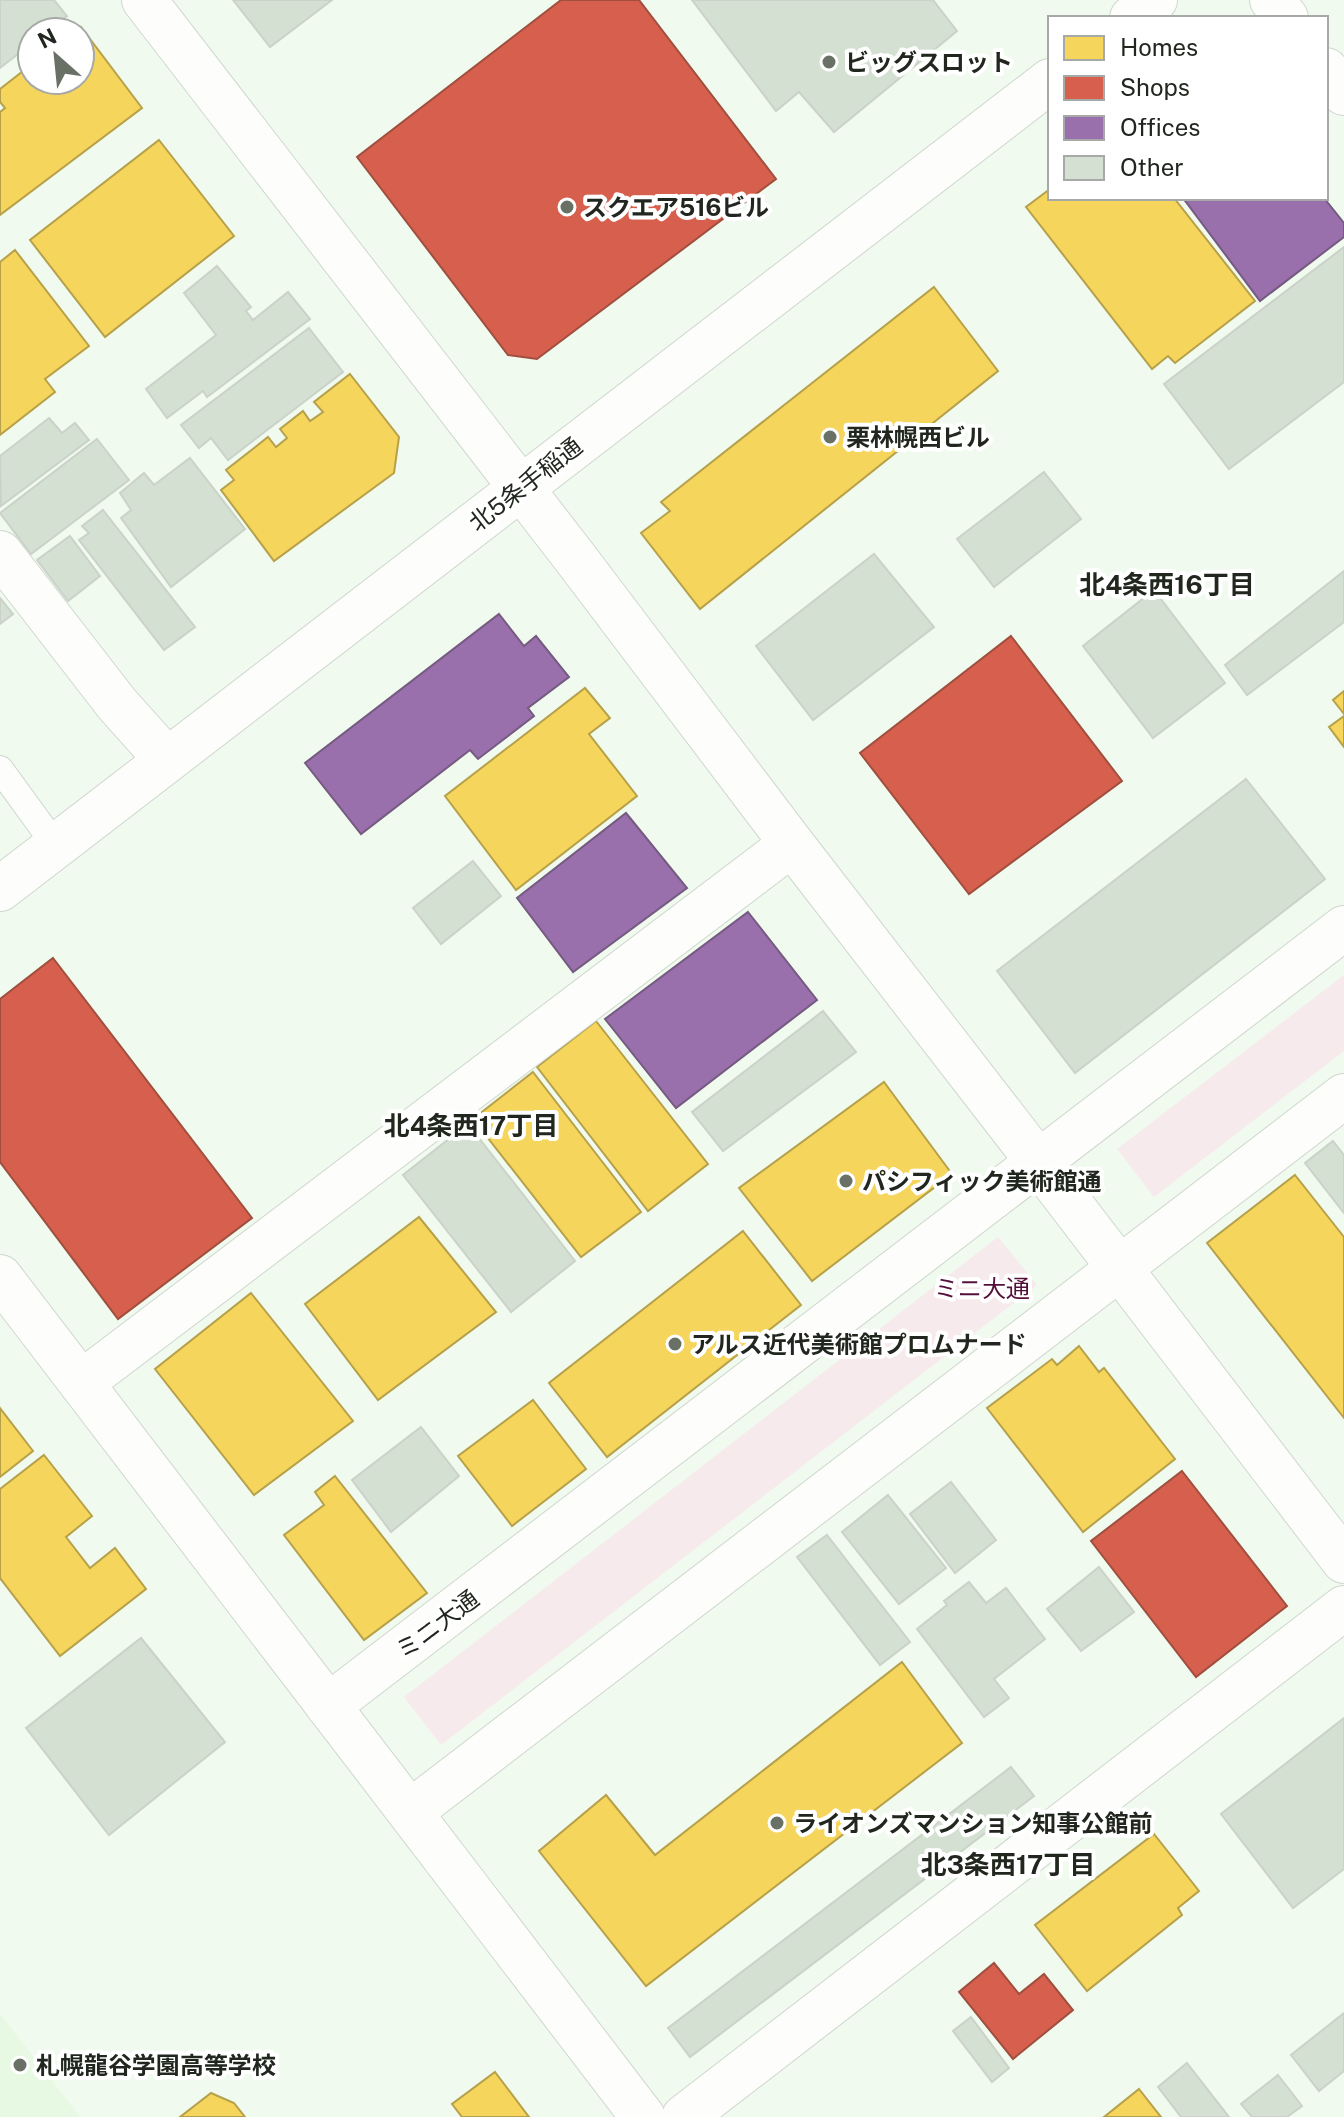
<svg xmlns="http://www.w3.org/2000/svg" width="1344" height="2117" viewBox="0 0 1344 2117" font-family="'Public Sans','Noto Sans JP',sans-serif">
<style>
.built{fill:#e7f8e3}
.green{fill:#f7eaed}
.homes{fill:#f6d55c;stroke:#b6a14a;stroke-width:2}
.shops{fill:#d6604d;stroke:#a04f3f;stroke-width:2}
.offices{fill:#9970ab;stroke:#755a81;stroke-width:2}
.building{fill:#d4e1d2;stroke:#cbd2c9;stroke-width:2}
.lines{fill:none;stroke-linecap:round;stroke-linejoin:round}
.lane-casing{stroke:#cfd7ce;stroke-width:28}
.street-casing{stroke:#cfd7ce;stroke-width:46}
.secondary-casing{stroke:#cfd7ce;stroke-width:46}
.lane{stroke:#fdfefc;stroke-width:26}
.street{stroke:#fdfefc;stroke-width:44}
.secondary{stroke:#fdfefc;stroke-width:44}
.poi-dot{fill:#697167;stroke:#fff;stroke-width:3}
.labels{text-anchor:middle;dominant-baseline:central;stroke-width:8;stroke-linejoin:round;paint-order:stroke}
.poi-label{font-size:24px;font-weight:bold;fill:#21271f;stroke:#fff;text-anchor:start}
.street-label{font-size:24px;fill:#21271f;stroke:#fff}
.park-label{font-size:24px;fill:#540f3a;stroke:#fff}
.neighbourhood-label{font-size:26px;font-weight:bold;fill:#21271f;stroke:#fff}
</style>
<rect width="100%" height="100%" fill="#f0faee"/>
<path class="built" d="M 0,2014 L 80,2117 L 0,2117 Z"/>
<g class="green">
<path d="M 1344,975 L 1344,1051 L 1154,1197 L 1117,1149 Z"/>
<path d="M 998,1237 L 1037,1285 L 441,1745 L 404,1697 Z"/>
</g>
<g class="homes">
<path d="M 81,27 L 142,108 L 0,215 L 0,112 L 5,108 L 0,102 L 0,89 L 32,64 L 32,80 L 80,80 L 80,32 L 75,32 Z"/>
<path d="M 159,140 L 234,236 L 105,337 L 30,240 Z"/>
<path d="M 1050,189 L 1050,198 L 1174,198 L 1255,301 L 1175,363 L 1168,356 L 1152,369 L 1026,207 Z"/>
<path d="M 15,250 L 89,346 L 45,379 L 55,392 L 0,435 L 0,262 Z"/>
<path d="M 934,287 L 998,371 L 700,609 L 641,533 L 670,511 L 661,502 Z"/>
<path d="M 350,374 L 399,437 L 394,473 L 274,561 L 221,490 L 234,480 L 226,470 L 268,437 L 276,447 L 287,438 L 280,429 L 303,411 L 310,421 L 323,412 L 314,402 Z"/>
<path d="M 585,688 L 610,718 L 589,734 L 637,796 L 516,890 L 445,796 Z"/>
<path d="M 1344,691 L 1344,714 L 1333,700 Z"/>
<path d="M 1344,716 L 1344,747 L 1329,727 Z"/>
<path d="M 596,1021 L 708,1164 L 648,1211 L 537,1067 Z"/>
<path d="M 533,1072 L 641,1212 L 581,1257 L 473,1119 Z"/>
<path d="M 884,1082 L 952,1174 L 812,1281 L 739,1188 Z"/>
<path d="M 1295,1175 L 1344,1237 L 1344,1418 L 1207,1243 Z"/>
<path d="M 419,1217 L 496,1312 L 378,1400 L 305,1304 Z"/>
<path d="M 743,1231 L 801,1305 L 607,1457 L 549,1383 Z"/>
<path d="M 251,1293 L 353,1421 L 254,1495 L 155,1369 Z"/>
<path d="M 1079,1346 L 1099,1372 L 1104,1368 L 1175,1459 L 1083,1532 L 987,1408 L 1052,1359 L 1057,1365 Z"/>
<path d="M 533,1400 L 586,1469 L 512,1526 L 458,1456 Z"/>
<path d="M 0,1408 L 33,1451 L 0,1477 Z"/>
<path d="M 44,1455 L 92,1516 L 66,1537 L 90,1568 L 115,1548 L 146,1589 L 60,1656 L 0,1578 L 0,1489 Z"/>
<path d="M 335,1476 L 427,1593 L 364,1640 L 284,1535 L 324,1505 L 315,1492 Z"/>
<path d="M 902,1662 L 962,1743 L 646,1986 L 539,1851 L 606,1795 L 655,1855 Z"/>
<path d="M 1154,1834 L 1199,1891 L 1178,1908 L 1182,1915 L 1087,1991 L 1035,1925 Z"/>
<path d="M 495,2072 L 529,2117 L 462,2117 L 452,2104 Z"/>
<path d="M 1139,2089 L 1161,2117 L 1104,2117 Z"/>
<path d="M 211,2093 L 234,2103 L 245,2117 L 180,2117 Z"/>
</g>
<g class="shops">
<path d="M 561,0 L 639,0 L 776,179 L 537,359 L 508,355 L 357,157 Z"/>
<path d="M 1011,636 L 1122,781 L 969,894 L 860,753 Z"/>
<path d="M 53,958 L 252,1218 L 118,1319 L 0,1162 L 0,999 Z"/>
<path d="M 1182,1471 L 1287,1606 L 1196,1677 L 1091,1541 Z"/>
<path d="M 994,1963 L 1019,1994 L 1044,1974 L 1073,2010 L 1013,2059 L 959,1992 Z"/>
</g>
<g class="offices">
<path d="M 1183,198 L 1324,198 L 1344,223 L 1344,237 L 1260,301 Z"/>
<path d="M 499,614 L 524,646 L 536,636 L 569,677 L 528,708 L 534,716 L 478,759 L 470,750 L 361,834 L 305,763 Z"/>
<path d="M 626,813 L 687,888 L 573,972 L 517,898 Z"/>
<path d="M 748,912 L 817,1000 L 676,1108 L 605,1019 Z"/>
</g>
<g class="building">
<path d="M 0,0 L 54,0 L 67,16 L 47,32 L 32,32 L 32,43 L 0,68 Z"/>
<path d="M 233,0 L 332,0 L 270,47 Z"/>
<path d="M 692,0 L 933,0 L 957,31 L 834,132 L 799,92 L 776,111 Z"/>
<path d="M 1344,247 L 1344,382 L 1229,469 L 1164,384 Z"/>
<path d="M 217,266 L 251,307 L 246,311 L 253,320 L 288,292 L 310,319 L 207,397 L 203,391 L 167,418 L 146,389 L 216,335 L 184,293 Z"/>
<path d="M 309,328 L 343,372 L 228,460 L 211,438 L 199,448 L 181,425 Z"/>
<path d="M 49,418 L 62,433 L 75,423 L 89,440 L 1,506 L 0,456 Z"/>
<path d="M 97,439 L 129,480 L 31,554 L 0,513 Z"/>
<path d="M 190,458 L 245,529 L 171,587 L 121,518 L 131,510 L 120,493 L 144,473 L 154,485 Z"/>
<path d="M 1044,472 L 1081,519 L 994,587 L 957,539 Z"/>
<path d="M 103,510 L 195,627 L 164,650 L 79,540 L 89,533 L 82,526 Z"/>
<path d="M 70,536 L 100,576 L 68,601 L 37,560 Z"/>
<path d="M 874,554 L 934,627 L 813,720 L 756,646 Z"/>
<path d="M 1344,571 L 1344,622 L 1247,695 L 1225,665 Z"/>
<path d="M 1154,590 L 1225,683 L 1153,738 L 1083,646 Z"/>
<path d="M 0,598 L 13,614 L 0,624 Z"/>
<path d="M 1246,779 L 1325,879 L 1075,1073 L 997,971 Z"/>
<path d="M 473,861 L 501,896 L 441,944 L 413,908 Z"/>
<path d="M 823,1011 L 856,1052 L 723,1151 L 692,1112 Z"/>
<path d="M 468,1124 L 575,1261 L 511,1312 L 403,1175 Z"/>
<path d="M 1333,1141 L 1344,1155 L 1344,1213 L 1305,1163 Z"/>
<path d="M 421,1427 L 459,1476 L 391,1532 L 352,1480 Z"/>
<path d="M 951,1482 L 996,1540 L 955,1573 L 910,1514 Z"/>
<path d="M 888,1495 L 946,1568 L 899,1604 L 842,1532 Z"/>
<path d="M 827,1535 L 910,1642 L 880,1665 L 797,1557 Z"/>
<path d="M 1099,1567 L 1134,1612 L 1081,1651 L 1047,1609 Z"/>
<path d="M 969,1582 L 986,1603 L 1006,1588 L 1045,1639 L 994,1679 L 1009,1698 L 984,1717 L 917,1629 L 947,1605 L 944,1601 Z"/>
<path d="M 141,1638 L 225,1742 L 109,1835 L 26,1728 Z"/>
<path d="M 1344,1718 L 1344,1869 L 1293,1908 L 1221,1814 Z"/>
<path d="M 1011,1767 L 1034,1796 L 690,2057 L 668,2028 Z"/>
<path d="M 1344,2013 L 1344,2071 L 1319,2091 L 1291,2055 Z"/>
<path d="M 971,2017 L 1009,2068 L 992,2082 L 953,2031 Z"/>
<path d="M 1187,2063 L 1229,2117 L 1181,2117 L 1158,2087 Z"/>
<path d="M 1278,2075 L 1302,2106 L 1287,2117 L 1252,2117 L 1241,2104 Z"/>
</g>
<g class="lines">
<g class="lane-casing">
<path id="lane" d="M 0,769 L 56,846"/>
</g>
<g class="street-casing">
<g id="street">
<path d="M 1272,0 L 1286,18"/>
<path d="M 1326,70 L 1344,93"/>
<path d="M 0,553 L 117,704 L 167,760"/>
<path d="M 81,1383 L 792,844"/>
<path d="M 328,1706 L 1344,928"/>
<path d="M 410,1812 L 1344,1096"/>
<path d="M 684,2117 L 1344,1608"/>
</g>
</g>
<g class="secondary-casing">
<g id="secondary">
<path d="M 144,0 L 576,559 L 792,844 L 1039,1163 L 1344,1561"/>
<path d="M 1132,18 L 1155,0"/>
<path d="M 0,889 L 1050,81"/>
<path d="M 0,1277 L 643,2117"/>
</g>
</g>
<use href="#lane" class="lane"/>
<use href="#street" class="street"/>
<use href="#secondary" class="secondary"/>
</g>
<g class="poi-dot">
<circle cx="829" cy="62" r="8"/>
<circle cx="567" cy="207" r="8"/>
<circle cx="830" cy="437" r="8"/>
<circle cx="846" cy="1181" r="8"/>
<circle cx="675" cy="1344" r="8"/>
<circle cx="777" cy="1823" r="8"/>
<circle cx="20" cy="2065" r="8"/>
</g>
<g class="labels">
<g class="poi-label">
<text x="845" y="62">ビッグスロット</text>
<text x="583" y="207">スクエア516ビル</text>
<text x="846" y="437">栗林幌西ビル</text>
<text x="862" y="1181">パシフィック美術館通</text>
<text x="691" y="1344">アルス近代美術館プロムナード</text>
<text x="793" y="1823">ライオンズマンション知事公館前</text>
<text x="36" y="2065">札幌龍谷学園高等学校</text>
</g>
<g class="street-label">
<text transform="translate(525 484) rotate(-38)">北5条手稲通</text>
<text transform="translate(437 1624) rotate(-37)">ミニ大通</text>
</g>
<g class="park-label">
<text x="982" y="1288">ミニ大通</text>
</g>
<g class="neighbourhood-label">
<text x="1167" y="584">北4条西16丁目</text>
<text x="471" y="1125">北4条西17丁目</text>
<text x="1008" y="1864">北3条西17丁目</text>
</g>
</g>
<rect x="1048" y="16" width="280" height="184" fill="#ffffff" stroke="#a6a9a5" stroke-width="2"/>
<rect x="1064" y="36" width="40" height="24" fill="#f6d55c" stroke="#a6a9a5" stroke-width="2"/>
<text x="1120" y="56" font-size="24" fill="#21271f">Homes</text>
<rect x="1064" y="76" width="40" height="24" fill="#d6604d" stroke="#a6a9a5" stroke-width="2"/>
<text x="1120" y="96" font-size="24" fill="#21271f">Shops</text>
<rect x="1064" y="116" width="40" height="24" fill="#9970ab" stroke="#a6a9a5" stroke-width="2"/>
<text x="1120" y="136" font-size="24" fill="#21271f">Offices</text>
<rect x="1064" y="156" width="40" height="24" fill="#d4e1d2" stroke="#a6a9a5" stroke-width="2"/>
<text x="1120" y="176" font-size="24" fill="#21271f">Other</text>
<g transform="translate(56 56) rotate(333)"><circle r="38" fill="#ffffff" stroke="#a6a9a5" stroke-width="2"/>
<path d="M0-6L14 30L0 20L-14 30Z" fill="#697167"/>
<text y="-12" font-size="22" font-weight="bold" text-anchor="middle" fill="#21271f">N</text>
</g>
</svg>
